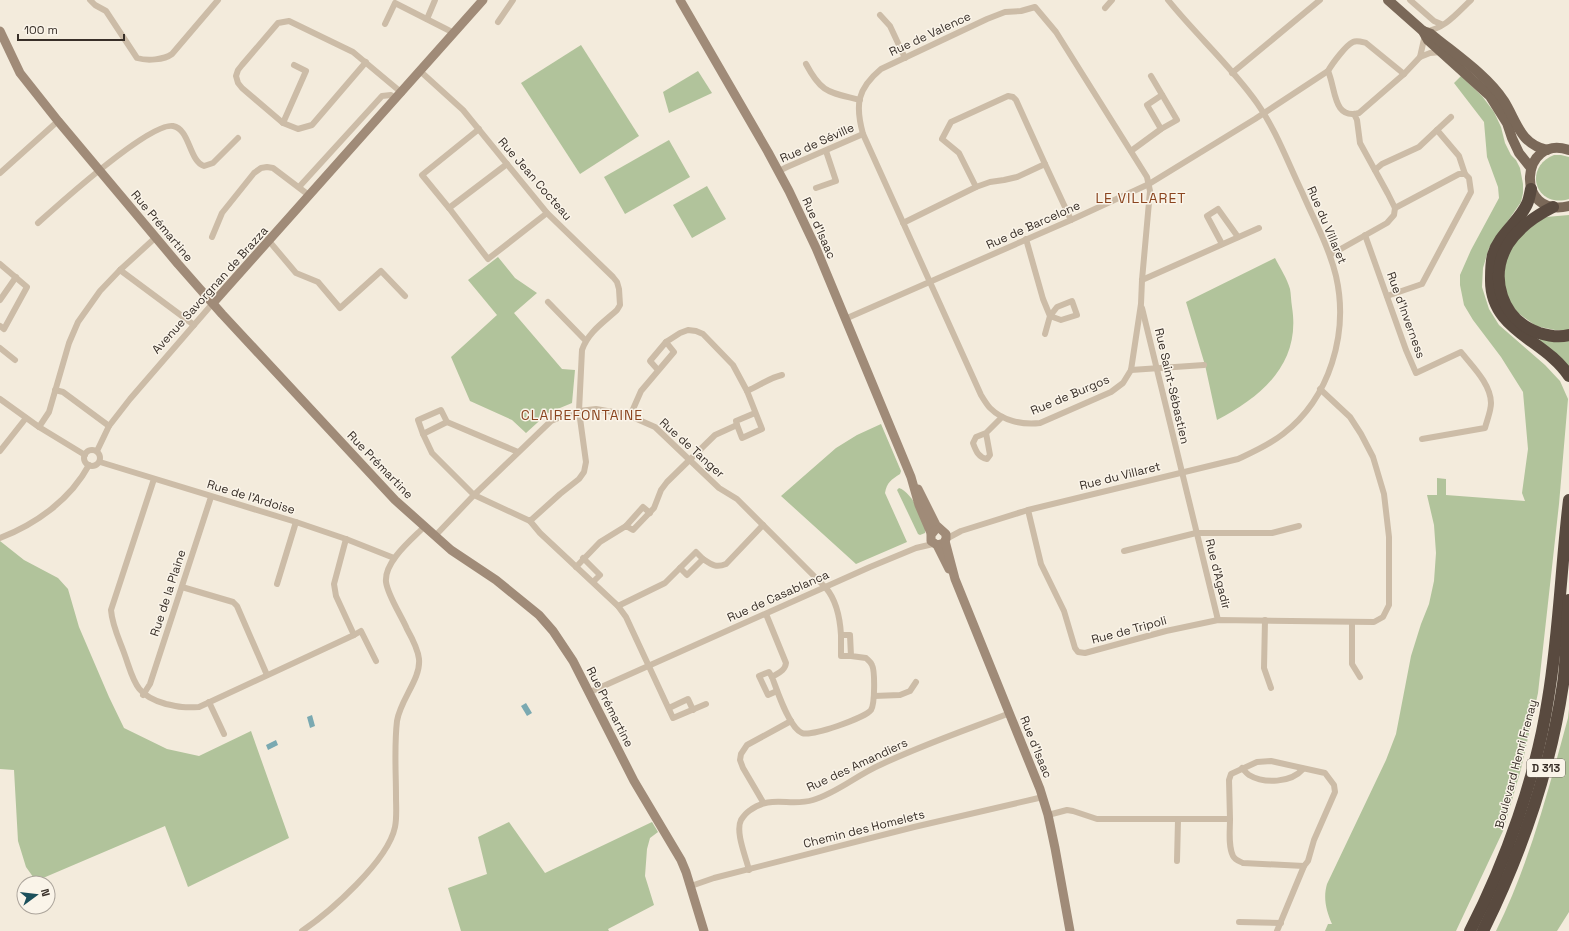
<svg xmlns="http://www.w3.org/2000/svg" width="1569" height="931" viewBox="0 0 1569 931" font-family="'Space Grotesk',sans-serif">
<style>
.green{fill:#b1c39b}
.water{fill:#7aa9b1}
.lines{fill:none;stroke-linecap:round;stroke-linejoin:round}
.street{stroke:#ccbca7;stroke-width:6}
.secondary{stroke:#a08b78;stroke-width:9}
.primary{stroke:#7a6858;stroke-width:10}
.highway{stroke:#594a3f;stroke-width:12}
.labels{text-anchor:middle;dominant-baseline:central;stroke-width:3;stroke-linejoin:round;paint-order:stroke}
.shield{fill:#faf4e9;stroke:#726a62;stroke-width:1}
.shield-label{font-size:11px;font-weight:bold;fill:#382f28}
.street-label{font-size:12px;fill:#382f28;stroke:#faf4e9}
.quarter-label{font-size:14px;letter-spacing:1px;fill:#8a441e;stroke:#faf4e9}
</style>
<rect width="100%" height="100%" fill="#f3ebdc"/>
<g class="green">
<path d="M 581,45 L 639,136 L 580,174 L 521,83 Z"/>
<path d="M 698,71 L 712,93 L 669,113 L 663,92 Z"/>
<path d="M 1461,76 L 1482,96 L 1494,112 L 1501,127 L 1505,143 L 1511,155 L 1516,160 L 1520,168 L 1523,184 L 1523,193 L 1521,202 L 1489,248 L 1483,268 L 1482,287 L 1489,309 L 1499,325 L 1545,365 L 1560,381 L 1568,399 L 1559,504 L 1538,693 L 1521,769 L 1503,831 L 1456,931 L 1325,931 L 1328,924 L 1332,924 C 1326,910 1323,898 1327,884 L 1386,760 L 1396,734 L 1411,656 L 1421,624 L 1429,604 L 1434,581 L 1436,553 L 1434,525 L 1427,495 L 1437,495 L 1437,478 L 1446,479 L 1446,495 L 1525,501 L 1522,493 L 1528,449 L 1523,392 L 1501,357 L 1473,320 L 1464,305 L 1460,285 L 1460,275 L 1471,250 L 1499,198 L 1498,187 L 1487,157 L 1484,122 L 1454,83 Z"/>
<path d="M 669,140 L 690,177 L 625,214 L 604,177 Z"/>
<path d="M 1554,155 L 1561,155 L 1569,157 L 1569,199 C 1536,209 1522,168 1554,155 Z"/>
<path d="M 707,186 L 726,219 L 692,238 L 673,205 Z"/>
<path d="M 1569,215 L 1569,330 L 1555,330 L 1536,326 L 1518,313 L 1509,301 L 1503,284 L 1507,252 L 1519,238 L 1536,223 L 1546,217 Z"/>
<path d="M 498,257 L 515,278 L 537,293 L 514,313 L 562,369 L 575,370 L 572,403 L 548,413 L 526,433 L 512,420 L 470,401 L 451,357 L 497,315 L 468,280 Z"/>
<path d="M 1275,258 C 1280,268 1287,278 1290,289 C 1291,294 1291,301 1292,307 C 1301,363 1263,396 1217,420 L 1205,365 L 1186,302 Z"/>
<path d="M 1540,339 L 1569,339 L 1569,367 L 1538,343 Z"/>
<path d="M 881,424 L 901,471 L 900,474 C 891,480 887,482 885,493 L 907,542 L 856,564 L 781,496 L 836,448 L 857,435 Z"/>
<path d="M 899,488 C 911,491 927,522 925,533 L 920,535 L 918,534 L 897,490 Z"/>
<path d="M 0,541 L 24,560 L 58,578 L 68,589 L 79,627 L 109,697 L 124,728 L 167,749 L 199,756 L 251,731 L 289,838 L 188,887 L 165,826 L 36,881 L 26,867 L 18,841 L 14,770 L 0,769 Z"/>
<path d="M 1569,709 L 1569,912 L 1557,931 L 1496,931 C 1530,862 1548,791 1568,718 Z"/>
<path d="M 509,822 L 545,873 L 652,822 L 658,832 L 650,838 L 647,849 L 645,876 L 654,905 L 608,929 L 609,931 L 461,931 L 448,888 L 487,874 L 478,837 Z"/>
</g>
<g class="water">
<path d="M 526,703 L 532,713 L 527,716 L 521,706 Z"/>
<path d="M 312,715 L 315,726 L 310,728 L 307,717 Z"/>
<path d="M 276,740 L 278,745 L 268,750 L 266,745 Z"/>
</g>
<g class="lines">
<g class="street">
<path d="M 90,0 L 95,5 L 106,11 L 137,58 C 147,61 164,60 172,54 L 218,0"/>
<path d="M 1410,0 L 1434,21 L 1441,24"/>
<path d="M 1035,7 L 1056,32 L 1147,177 L 1150,191 L 1142,280 L 1141,304 L 1131,370 L 1123,383 L 1111,392 L 1040,423 C 1022,425 1003,421 990,408 C 987,405 984,400 981,395 L 863,134 C 855,105 857,89 881,69 L 987,19 L 1005,12 L 1021,11 Z"/>
<path d="M 1105,8 L 1112,0"/>
<path d="M 880,15 L 890,26 L 905,58"/>
<path d="M 427,19 L 435,0"/>
<path d="M 498,22 L 513,0"/>
<path d="M 385,24 L 395,3 L 454,33"/>
<path d="M 1425,31 C 1444,30 1458,12 1471,0"/>
<path d="M 1420,57 L 1425,35"/>
<path d="M 366,62 L 312,125 L 298,129 L 283,123 L 242,88 L 238,83 L 236,76 L 238,70 L 242,65 L 278,23 L 289,21 L 353,52 L 402,93"/>
<path d="M 806,64 C 822,94 829,92 860,100"/>
<path d="M 420,71 L 463,110 L 547,213 L 613,277 L 617,282 L 619,289 L 620,305 L 617,310 C 604,322 588,332 582,350 L 579,411 L 586,462 L 584,472 L 579,479 L 560,494 L 530,521 L 474,495 L 432,453 L 423,434 L 447,422 L 518,452"/>
<path d="M 1328,71 C 1336,89 1333,120 1359,113 L 1404,74 L 1420,57 L 1430,53 L 1441,52"/>
<path d="M 1232,73 L 1320,0"/>
<path d="M 283,123 L 306,71 L 294,65"/>
<path d="M 1161,129 L 1147,105 L 1162,95"/>
<path d="M 1437,130 L 1451,117"/>
<path d="M 1131,151 L 1161,129 L 1177,120 L 1151,76"/>
<path d="M 507,164 L 449,208 L 488,259 L 547,213"/>
<path d="M 1375,170 L 1382,164 L 1419,147 L 1437,130 L 1459,156 L 1465,174"/>
<path d="M 779,171 L 787,167 L 863,134"/>
<path d="M 0,173 L 58,121"/>
<path d="M 299,187 L 382,96 L 391,95 L 396,99"/>
<path d="M 976,187 L 959,153 L 942,139 L 951,122 L 1008,96 L 1013,97 L 1016,100 L 1045,164"/>
<path d="M 816,188 L 836,181 L 826,151"/>
<path d="M 449,208 L 422,175 L 479,129"/>
<path d="M 38,223 C 58,205 150,122 173,126 C 190,129 189,161 204,166 L 213,163 L 238,138"/>
<path d="M 903,223 L 976,187 L 990,182 L 1004,180 L 1017,177 L 1045,164 L 1071,220"/>
<path d="M 1365,235 L 1406,350 L 1416,373 L 1461,352 C 1472,366 1491,384 1491,403 C 1491,411 1487,420 1485,428 L 1422,439"/>
<path d="M 212,237 L 222,213 L 254,173 L 261,168 L 267,167 L 273,168 L 310,196"/>
<path d="M 1026,239 L 1043,299 L 1050,316 L 1045,334"/>
<path d="M 269,241 L 296,273 L 318,282 L 340,308 L 381,271 L 405,296"/>
<path d="M 1222,244 L 1207,216 L 1218,209 L 1238,237"/>
<path d="M 1330,255 L 1387,223 L 1394,215 L 1395,208 L 1388,194 L 1360,143 L 1357,120 L 1354,114"/>
<path d="M 0,264 L 27,287 L 4,329 L 0,326"/>
<path d="M 120,270 L 194,325"/>
<path d="M 1142,280 L 1259,228"/>
<path d="M 1387,296 L 1422,284 L 1471,192 L 1469,178 L 1465,174 L 1459,174 L 1395,208"/>
<path d="M 0,300 L 16,277"/>
<path d="M 1072,301 L 1077,315 L 1061,320 L 1050,316 L 1057,307 Z"/>
<path d="M 548,302 L 585,340"/>
<path d="M 1142,308 L 1218,620"/>
<path d="M 845,319 L 1071,220 L 1149,184 L 1255,119 L 1328,71 C 1332,64 1346,45 1353,42 C 1357,40 1362,42 1366,43 L 1404,74"/>
<path d="M 0,348 L 15,360"/>
<path d="M 658,370 L 650,361 L 666,342"/>
<path d="M 1131,370 L 1204,365"/>
<path d="M 55,390 L 63,392 L 109,426"/>
<path d="M 747,391 C 759,386 769,378 782,375"/>
<path d="M 0,399 L 39,427 L 85,455"/>
<path d="M 737,425 L 736,421 L 755,413"/>
<path d="M 39,427 L 49,412 L 69,343 L 78,322 L 100,291 L 120,270 L 155,238"/>
<path d="M 986,433 L 990,455 L 987,459 C 978,457 976,451 973,443 L 976,437 L 986,433 L 1002,417"/>
<path d="M 423,434 L 418,420 L 441,410 L 447,422"/>
<circle cx="92" cy="458" r="8"/>
<path d="M 0,451 L 26,418"/>
<path d="M 97,451 L 109,426 L 130,399 L 213,303"/>
<path d="M 100,462 L 296,522 L 346,539 L 394,558"/>
<path d="M 154,479 L 111,610 C 112,624 118,637 123,650 C 134,679 133,695 166,704 C 179,707 185,708 199,707 L 354,635 L 336,596 L 334,584 L 346,539"/>
<path d="M 1028,510 L 1041,564 L 1064,611 L 1075,648 L 1078,652 L 1085,653 L 1166,631 L 1218,620 L 1374,622 L 1383,617 L 1389,605 L 1389,537 L 1384,494 L 1373,457 L 1361,434 L 1350,417 L 1320,389"/>
<path d="M 530,521 L 540,533 L 618,606 L 626,617 L 673,718 L 706,704"/>
<path d="M 626,526 L 643,507 L 650,513"/>
<path d="M 435,536 L 474,495 L 551,421 L 563,416 L 579,411 L 596,409 L 613,412 L 630,416 L 655,427 L 719,488 L 737,499 L 826,588 C 837,601 840,618 841,635 L 850,635 L 851,656 L 866,658 C 868,660 871,662 872,665 C 875,671 875,704 871,710 C 865,718 811,737 802,733 C 789,728 777,690 772,677 C 778,673 785,671 786,663 L 766,614"/>
<path d="M 0,538 C 36,524 70,500 89,465"/>
<path d="M 946,539 L 961,531 L 1028,510 L 1238,459 C 1253,452 1269,445 1283,434 C 1330,398 1349,333 1336,276 C 1329,247 1314,220 1302,192 C 1288,163 1276,130 1257,103 C 1231,66 1196,35 1168,0"/>
<path d="M 1124,551 L 1196,533 L 1272,533 L 1299,526"/>
<path d="M 583,558 L 600,575 L 593,582"/>
<path d="M 576,567 L 600,542 L 626,526 L 633,530 L 654,508 L 661,490 L 667,482 L 715,435 L 737,425 L 742,438 L 762,429 L 747,391 L 733,365 L 703,334 L 696,331 L 688,330 L 680,333 L 666,342 L 674,352 L 641,391 L 630,416"/>
<path d="M 680,568 L 696,552 L 703,559"/>
<path d="M 277,584 L 296,522"/>
<path d="M 182,587 L 233,602 L 237,606 L 267,675"/>
<path d="M 618,606 L 665,583 L 680,568 L 687,575 L 703,559 C 712,565 716,568 726,564 L 763,525"/>
<path d="M 1265,620 L 1264,668 L 1271,688"/>
<path d="M 1352,622 L 1352,664 L 1360,677"/>
<path d="M 354,635 L 361,631 L 376,661"/>
<path d="M 841,635 L 841,656 L 851,656"/>
<path d="M 772,677 L 769,672 L 759,676 L 768,695 L 777,691"/>
<path d="M 590,692 L 870,567 L 916,548 L 933,544"/>
<path d="M 143,695 L 150,684 L 211,497"/>
<path d="M 874,696 L 900,695 L 910,691 L 916,682"/>
<path d="M 209,702 L 224,734"/>
<path d="M 669,708 L 688,699 L 693,710"/>
<path d="M 1242,768 C 1244,770 1246,773 1249,775 C 1264,784 1291,783 1303,769"/>
<path d="M 763,802 L 743,768 L 740,760 L 741,754 L 747,745 L 791,721"/>
<path d="M 1048,815 L 1067,810 L 1073,811 L 1097,819 L 1230,819 C 1230,830 1228,846 1233,856 C 1235,860 1239,861 1243,863 L 1304,866 L 1308,861 L 1314,840 L 1335,792 L 1334,785 L 1325,773 L 1271,761 L 1257,762 L 1231,774 L 1229,780 L 1230,819"/>
<path d="M 1177,861 L 1178,820"/>
<path d="M 749,870 C 746,857 735,832 741,820 C 743,817 746,813 749,811 C 770,794 790,807 813,800 C 837,793 857,775 880,765 C 922,745 966,730 1010,713"/>
<path d="M 691,886 L 714,878 L 914,827 L 1043,797"/>
<path d="M 1239,922 L 1281,923"/>
<path d="M 302,931 C 330,912 388,861 395,827 C 397,818 396,806 396,797 C 396,772 394,746 397,721 C 400,700 421,679 419,659 C 418,649 412,638 407,629 C 401,615 388,596 386,582 C 384,562 411,540 424,527"/>
<path d="M 1277,931 L 1304,866"/>
</g>
<g class="secondary">
<path d="M 680,0 L 768,152 L 789,191 L 816,248 L 911,477 L 919,505 L 931,533"/>
<path d="M 0,31 L 20,73 L 58,121 L 178,264 L 222,314 L 395,500 L 451,550 L 496,580 L 539,615 L 553,631 L 573,661 L 634,781 L 681,860 L 686,872 L 704,931"/>
<path d="M 213,303 L 483,0"/>
<path d="M 918,489 L 936,525 L 946,534 L 946,539 L 944,543 L 937,545"/>
<path d="M 935,530 L 931,535 L 931,541 L 937,545 L 949,569"/>
<path d="M 945,541 L 955,579 L 1040,789 L 1048,815 L 1055,848 L 1070,931"/>
</g>
<g class="primary">
<path d="M 1388,0 L 1423,31 L 1428,40 L 1490,96 L 1507,123 L 1512,138 L 1519,153 L 1531,168"/>
<path d="M 1423,31 L 1431,34 C 1455,54 1487,75 1504,101 C 1517,122 1520,144 1547,150"/>
<path d="M 1569,150 C 1521,133 1513,219 1569,206"/>
</g>
<g class="highway">
<path d="M 1531,189 C 1530,194 1529,200 1527,204 C 1519,222 1499,234 1493,255 C 1491,263 1491,271 1491,279 C 1490,331 1545,339 1569,376"/>
<path d="M 1553,207 C 1535,216 1519,227 1508,244 C 1488,278 1502,320 1539,333 C 1549,336 1559,338 1569,335"/>
<path d="M 1470,931 C 1506,861 1536,777 1548,699 C 1559,634 1561,566 1569,500"/>
<path d="M 1483,931 C 1522,852 1550,772 1563,684 C 1567,657 1566,628 1569,600"/>
</g>
</g>
<g class="labels">
<rect class="shield" x="1527" y="759" width="38" height="18" rx="3"/>
<g class="shield-label">
<text x="1546" y="768">D 313</text>
</g>
<g class="street-label">
<text transform="translate(930 34) rotate(-25)">Rue de Valence</text>
<text transform="translate(817 143) rotate(-24)">Rue de Séville</text>
<text transform="translate(535 179) rotate(49)">Rue Jean Cocteau</text>
<text transform="translate(1033 225) rotate(-24)">Rue de Barcelone</text>
<text transform="translate(1327 225) rotate(67)">Rue du Villaret</text>
<text transform="translate(162 226) rotate(50)">Rue Prémartine</text>
<text transform="translate(819 228) rotate(66)">Rue d'Isaac</text>
<text transform="translate(210 290) rotate(-48)">Avenue Savorgnan de Brazza</text>
<text transform="translate(1406 315) rotate(70)">Rue d'Inverness</text>
<text transform="translate(1172 386) rotate(77)">Rue Saint-Sébastien</text>
<text transform="translate(1070 395) rotate(-23)">Rue de Burgos</text>
<text transform="translate(692 448) rotate(42)">Rue de Tanger</text>
<text transform="translate(380 465) rotate(46)">Rue Prémartine</text>
<text transform="translate(1120 476) rotate(-14)">Rue du Villaret</text>
<text transform="translate(251 497) rotate(17)">Rue de l'Ardoise</text>
<text transform="translate(1218 574) rotate(76)">Rue d'Agadir</text>
<text transform="translate(168 593) rotate(-72)">Rue de la Plaine</text>
<text transform="translate(778 596) rotate(-24)">Rue de Casablanca</text>
<text transform="translate(1129 630) rotate(-15)">Rue de Tripoli</text>
<text transform="translate(610 707) rotate(63)">Rue Prémartine</text>
<text transform="translate(1036 747) rotate(68)">Rue d'Isaac</text>
<text transform="translate(1516 764) rotate(-75)">Boulevard Henri Frenay</text>
<text transform="translate(857 765) rotate(-25)">Rue des Amandiers</text>
<text transform="translate(864 829) rotate(-14)">Chemin des Homelets</text>
</g>
<g class="quarter-label">
<text x="1141" y="198">LE VILLARET</text>
<text x="582" y="415">CLAIREFONTAINE</text>
</g>
</g>
<g transform="translate(36 895) rotate(75)"><circle r="19" fill="#faf4e9" stroke="#aca59c"/>
<path d="M0-3L7 15L0 10L-7 15Z" fill="#1c505b"/>
<text y="-6" font-size="11" font-weight="bold" text-anchor="middle" fill="#382f28">N</text>
</g>
<path d="M18 34v6h106v-6" fill="none" stroke="#382f28" stroke-width="2"/>
<text x="24" y="34" font-size="12" fill="#382f28" stroke="#faf4e9" stroke-width="3" paint-order="stroke">100 m</text>
</svg>
